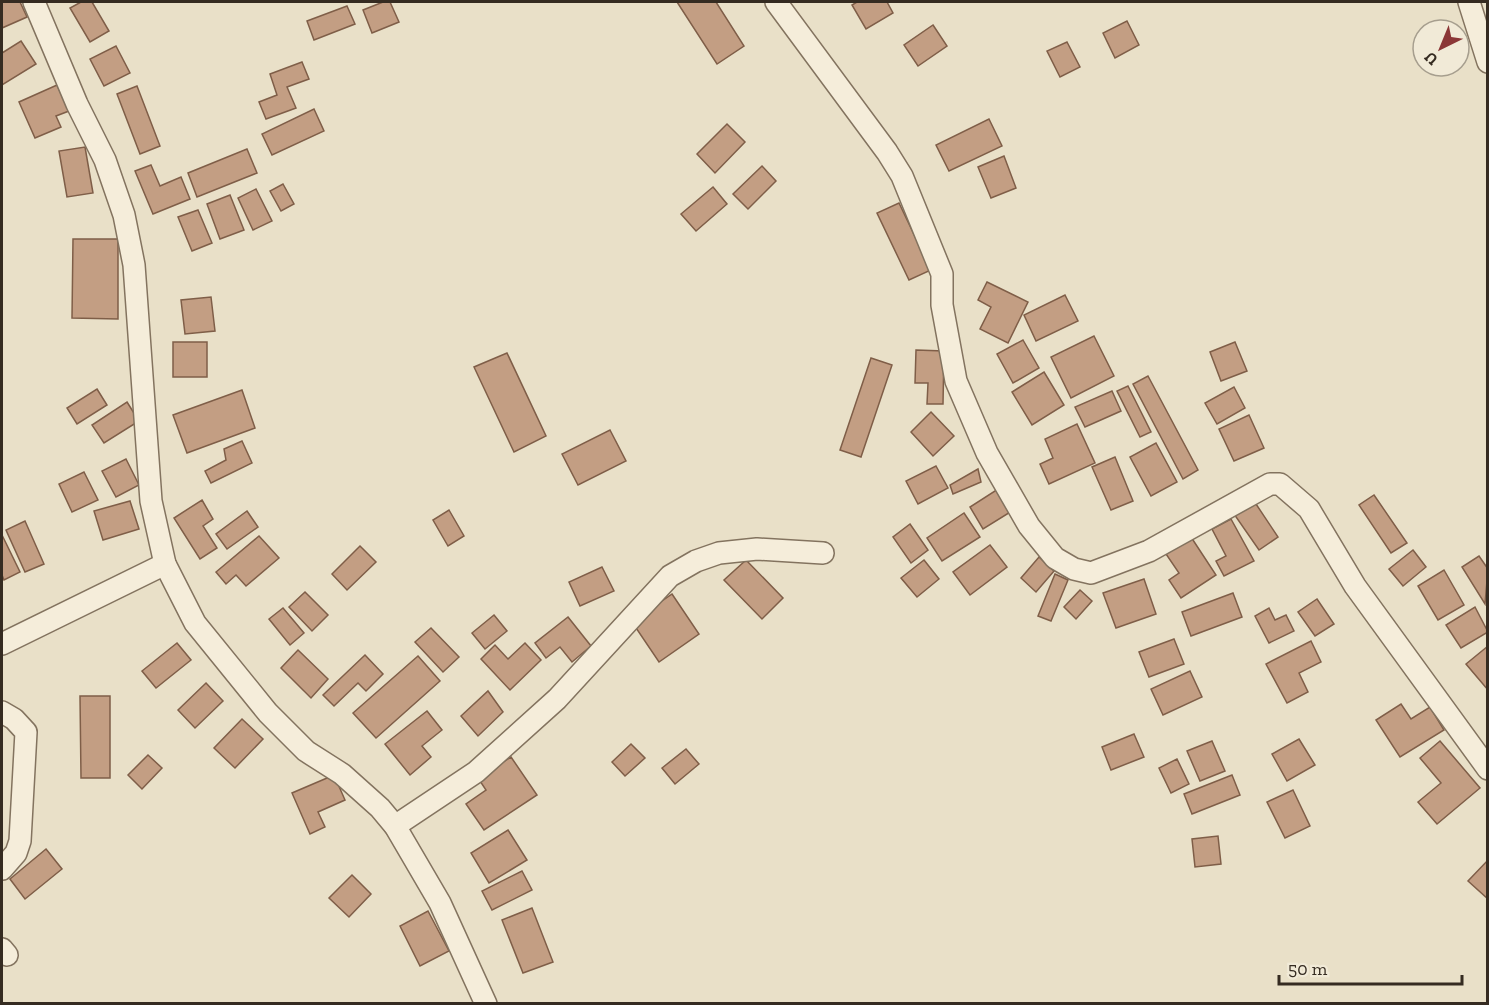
<svg xmlns="http://www.w3.org/2000/svg" width="1489" height="1005" viewBox="0 0 1489 1005" font-family="'Zilla Slab',serif">
<style>
.building{fill:#c39e83;stroke:#7f5e48;stroke-width:1.5}
.lines{fill:none;stroke-linecap:round;stroke-linejoin:round}
.street-casing{stroke:#83735f;stroke-width:24}
.street{stroke:#f5edda;stroke-width:21}
</style>
<rect width="100%" height="100%" fill="#e9e0c8"/>
<g class="building">
<path d="M 2,2 L 20,2 L 27,17 L 2,28 Z"/>
<path d="M 81,2 L 92,2 L 109,31 L 90,42 L 70,8 Z"/>
<path d="M 383,2 L 390,2 L 399,22 L 372,33 L 363,10 Z"/>
<path d="M 677,2 L 716,2 L 744,46 L 717,64 Z"/>
<path d="M 857,2 L 887,2 L 893,13 L 866,29 L 852,5 Z"/>
<path d="M 347,6 L 355,24 L 314,40 L 307,21 Z"/>
<path d="M 1127,21 L 1139,45 L 1115,58 L 1103,33 Z"/>
<path d="M 933,25 L 947,46 L 918,66 L 904,45 Z"/>
<path d="M 21,41 L 36,64 L 2,85 L 2,53 Z"/>
<path d="M 1067,42 L 1080,67 L 1060,77 L 1047,51 Z"/>
<path d="M 116,46 L 130,73 L 104,86 L 90,59 Z"/>
<path d="M 302,62 L 309,79 L 287,87 L 296,108 L 266,119 L 259,102 L 277,95 L 270,74 Z"/>
<path d="M 57,85 L 69,111 L 56,116 L 61,127 L 35,138 L 19,102 Z"/>
<path d="M 137,86 L 160,146 L 140,154 L 117,94 Z"/>
<path d="M 314,109 L 324,131 L 272,155 L 262,134 Z"/>
<path d="M 989,119 L 1002,146 L 949,171 L 936,145 Z"/>
<path d="M 727,124 L 745,142 L 715,173 L 697,154 Z"/>
<path d="M 85,147 L 93,193 L 67,197 L 59,151 Z"/>
<path d="M 247,149 L 257,173 L 197,197 L 188,173 Z"/>
<path d="M 1004,156 L 1016,188 L 991,198 L 978,167 Z"/>
<path d="M 151,165 L 160,186 L 181,177 L 190,199 L 153,214 L 135,171 Z"/>
<path d="M 762,166 L 776,181 L 748,209 L 733,194 Z"/>
<path d="M 283,184 L 294,204 L 281,211 L 270,191 Z"/>
<path d="M 713,187 L 727,204 L 696,231 L 681,214 Z"/>
<path d="M 256,189 L 272,221 L 253,230 L 238,198 Z"/>
<path d="M 230,195 L 244,230 L 220,239 L 207,204 Z"/>
<path d="M 899,203 L 931,270 L 909,280 L 877,213 Z"/>
<path d="M 198,210 L 212,243 L 192,251 L 178,217 Z"/>
<path d="M 73,239 L 118,239 L 118,319 L 72,318 Z"/>
<path d="M 987,282 L 1028,302 L 1008,343 L 980,329 L 991,307 L 978,300 Z"/>
<path d="M 1065,295 L 1078,321 L 1036,341 L 1024,315 Z"/>
<path d="M 211,297 L 215,331 L 185,334 L 181,300 Z"/>
<path d="M 1094,336 L 1114,376 L 1071,398 L 1051,357 Z"/>
<path d="M 1023,340 L 1039,368 L 1013,383 L 997,354 Z"/>
<rect x="173" y="342" width="34" height="35"/>
<path d="M 1235,342 L 1247,371 L 1221,381 L 1210,352 Z"/>
<path d="M 916,350 L 944,351 L 943,404 L 927,404 L 928,383 L 915,383 Z"/>
<path d="M 507,353 L 546,436 L 514,452 L 474,367 Z"/>
<path d="M 871,358 L 892,365 L 861,457 L 840,450 Z"/>
<path d="M 1044,372 L 1064,405 L 1032,425 L 1012,392 Z"/>
<path d="M 1148,376 L 1198,470 L 1183,479 L 1133,384 Z"/>
<path d="M 1128,386 L 1151,432 L 1140,437 L 1117,391 Z"/>
<path d="M 1234,387 L 1245,408 L 1217,424 L 1205,403 Z"/>
<path d="M 97,389 L 107,405 L 77,424 L 67,408 Z"/>
<path d="M 242,390 L 255,428 L 187,453 L 173,415 Z"/>
<path d="M 1112,391 L 1121,411 L 1085,427 L 1075,407 Z"/>
<path d="M 127,402 L 139,421 L 104,443 L 92,425 Z"/>
<path d="M 931,412 L 954,436 L 933,456 L 911,432 Z"/>
<path d="M 1249,415 L 1264,448 L 1234,461 L 1219,429 Z"/>
<path d="M 1077,424 L 1095,463 L 1049,484 L 1040,464 L 1053,458 L 1045,439 Z"/>
<path d="M 610,430 L 626,461 L 578,485 L 562,454 Z"/>
<path d="M 242,441 L 252,463 L 211,483 L 205,471 L 226,460 L 224,449 Z"/>
<path d="M 1156,443 L 1177,482 L 1151,496 L 1130,457 Z"/>
<path d="M 1115,457 L 1133,501 L 1111,510 L 1092,467 Z"/>
<path d="M 126,459 L 139,485 L 116,497 L 102,471 Z"/>
<path d="M 936,466 L 948,488 L 918,504 L 906,481 Z"/>
<path d="M 978,469 L 981,482 L 953,494 L 950,485 Z"/>
<path d="M 84,472 L 98,500 L 72,512 L 59,484 Z"/>
<path d="M 998,489 L 1012,511 L 983,529 L 970,507 Z"/>
<path d="M 1374,495 L 1407,543 L 1391,553 L 1359,505 Z"/>
<path d="M 202,500 L 213,519 L 203,526 L 217,548 L 200,559 L 174,518 Z"/>
<path d="M 130,501 L 139,529 L 103,540 L 94,511 Z"/>
<path d="M 1254,501 L 1278,537 L 1259,550 L 1234,514 Z"/>
<path d="M 449,510 L 464,536 L 448,546 L 433,520 Z"/>
<path d="M 247,511 L 258,527 L 227,549 L 216,534 Z"/>
<path d="M 964,513 L 980,537 L 942,561 L 927,538 Z"/>
<path d="M 1231,519 L 1254,561 L 1224,576 L 1216,561 L 1226,556 L 1212,529 Z"/>
<path d="M 25,521 L 44,564 L 25,572 L 6,530 Z"/>
<path d="M 910,524 L 928,550 L 911,563 L 893,537 Z"/>
<path d="M 2,535 L 20,572 L 4,580 L 2,575 Z"/>
<path d="M 259,536 L 279,558 L 246,586 L 236,575 L 226,584 L 216,572 Z"/>
<path d="M 1191,537 L 1216,575 L 1181,598 L 1169,580 L 1179,573 L 1166,554 Z"/>
<path d="M 990,545 L 1007,567 L 970,595 L 953,572 Z"/>
<path d="M 360,546 L 376,562 L 347,590 L 332,574 Z"/>
<path d="M 1413,550 L 1426,567 L 1403,586 L 1389,569 Z"/>
<path d="M 1479,556 L 1488,569 L 1485,604 L 1462,567 Z"/>
<path d="M 1039,557 L 1054,571 L 1036,592 L 1021,578 Z"/>
<path d="M 746,560 L 783,598 L 762,619 L 724,580 Z"/>
<path d="M 924,560 L 939,579 L 917,597 L 901,578 Z"/>
<path d="M 602,567 L 614,591 L 580,606 L 569,582 Z"/>
<path d="M 1444,570 L 1464,605 L 1438,620 L 1418,586 Z"/>
<path d="M 1055,574 L 1068,580 L 1051,621 L 1038,616 Z"/>
<path d="M 1144,579 L 1156,614 L 1116,628 L 1103,593 Z"/>
<path d="M 1080,590 L 1092,601 L 1076,619 L 1064,607 Z"/>
<path d="M 305,592 L 328,615 L 312,631 L 289,607 Z"/>
<path d="M 1233,593 L 1242,617 L 1191,636 L 1182,612 Z"/>
<path d="M 672,594 L 699,634 L 659,662 L 632,622 Z"/>
<path d="M 1317,599 L 1334,624 L 1315,636 L 1298,612 Z"/>
<path d="M 1475,607 L 1488,632 L 1461,648 L 1446,625 Z"/>
<path d="M 283,608 L 304,633 L 290,645 L 269,619 Z"/>
<path d="M 1269,608 L 1275,620 L 1286,615 L 1294,631 L 1269,643 L 1255,616 Z"/>
<path d="M 494,615 L 507,631 L 485,649 L 472,633 Z"/>
<path d="M 568,617 L 591,646 L 572,662 L 560,647 L 546,658 L 535,643 Z"/>
<path d="M 431,628 L 459,657 L 443,672 L 415,642 Z"/>
<path d="M 1174,639 L 1184,664 L 1149,677 L 1139,652 Z"/>
<path d="M 1311,641 L 1321,662 L 1299,673 L 1308,692 L 1287,703 L 1266,664 Z"/>
<path d="M 177,643 L 191,660 L 156,688 L 142,671 Z"/>
<path d="M 525,643 L 541,660 L 510,690 L 481,659 L 495,645 L 508,659 Z"/>
<path d="M 1488,646 L 1488,690 L 1466,664 Z"/>
<path d="M 298,650 L 328,679 L 311,698 L 281,668 Z"/>
<path d="M 365,655 L 383,674 L 366,691 L 358,683 L 334,706 L 323,695 Z"/>
<path d="M 418,656 L 440,681 L 376,738 L 353,713 Z"/>
<path d="M 1190,671 L 1202,697 L 1163,715 L 1151,689 Z"/>
<path d="M 206,683 L 223,701 L 195,728 L 178,710 Z"/>
<path d="M 488,691 L 503,712 L 478,736 L 461,716 Z"/>
<path d="M 80,696 L 110,696 L 110,778 L 81,778 Z"/>
<path d="M 1401,704 L 1411,719 L 1430,707 L 1444,730 L 1400,757 L 1376,720 Z"/>
<path d="M 427,711 L 442,730 L 422,746 L 431,757 L 410,775 L 385,744 Z"/>
<path d="M 242,719 L 263,739 L 235,768 L 214,748 Z"/>
<path d="M 1134,734 L 1144,757 L 1111,770 L 1102,747 Z"/>
<path d="M 1299,739 L 1315,765 L 1287,781 L 1272,754 Z"/>
<path d="M 1212,741 L 1225,771 L 1200,781 L 1187,751 Z"/>
<path d="M 1440,741 L 1480,788 L 1437,824 L 1418,802 L 1441,783 L 1420,758 Z"/>
<path d="M 631,744 L 645,758 L 625,776 L 612,762 Z"/>
<path d="M 686,749 L 699,764 L 675,784 L 662,768 Z"/>
<path d="M 148,755 L 162,768 L 142,789 L 128,775 Z"/>
<path d="M 511,757 L 537,795 L 484,830 L 466,804 L 486,790 L 478,778 Z"/>
<path d="M 1177,759 L 1189,784 L 1171,793 L 1159,768 Z"/>
<path d="M 334,775 L 345,800 L 318,812 L 325,827 L 310,834 L 292,793 Z"/>
<path d="M 1232,775 L 1240,795 L 1192,814 L 1184,794 Z"/>
<path d="M 1293,790 L 1310,826 L 1285,838 L 1267,802 Z"/>
<path d="M 508,830 L 527,860 L 489,883 L 471,853 Z"/>
<path d="M 1218,836 L 1221,864 L 1195,867 L 1192,839 Z"/>
<path d="M 46,849 L 62,869 L 25,899 L 10,879 Z"/>
<path d="M 1488,860 L 1488,899 L 1468,881 Z"/>
<path d="M 522,871 L 532,890 L 492,910 L 482,891 Z"/>
<path d="M 352,875 L 371,894 L 349,917 L 329,898 Z"/>
<path d="M 532,908 L 553,962 L 523,973 L 502,920 Z"/>
<path d="M 428,911 L 449,951 L 420,966 L 400,926 Z"/>
</g>
<g class="lines">
<g class="street-casing">
<g id="street">
<path d="M 34,2 L 77,104 L 105,160 L 124,215 L 134,265 L 151,501 L 165,564 L 195,623 L 268,713 L 306,751 L 342,774 L 380,808 L 395,826 L 440,903 L 486,1004"/>
<path d="M 776,2 L 887,152 L 902,176 L 942,274 L 942,305 L 956,381 L 987,453 L 1029,526 L 1055,558 L 1074,569 L 1091,573 L 1149,551 L 1270,484 L 1280,484 L 1309,509 L 1355,586 L 1488,769"/>
<path d="M 1469,2 L 1488,62"/>
<path d="M 2,644 L 165,564"/>
<path d="M 2,712 L 14,719 L 26,732 L 20,841 L 16,853 L 2,869"/>
<path d="M 395,826 L 476,772 L 557,699 L 670,576 L 696,561 L 719,553 L 757,549 L 823,553"/>
<path d="M 2,949 L 7,955 L 2,949"/>
</g>
</g>
<use href="#street" class="street"/>
</g>
<rect width="1489" height="1005" fill="none" stroke="#352b21" stroke-width="6"/>
<g transform="translate(1441 48) rotate(223)"><circle r="28" fill="#f1ead7" stroke="#a69e8e" stroke-width="1.5"/>
<path d="M0-4.5L10 22L0 15L-10 22Z" fill="#8b3737"/>
<text y="-9" font-size="16" font-weight="bold" text-anchor="middle" fill="#352b21">U</text>
</g>
<path d="M1279 975v9h183v-9" fill="none" stroke="#352b21" stroke-width="3"/>
<text x="1288" y="975" font-size="18" fill="#352b21" stroke="#f1ead7" stroke-width="4.5" paint-order="stroke">50 m</text>
</svg>
